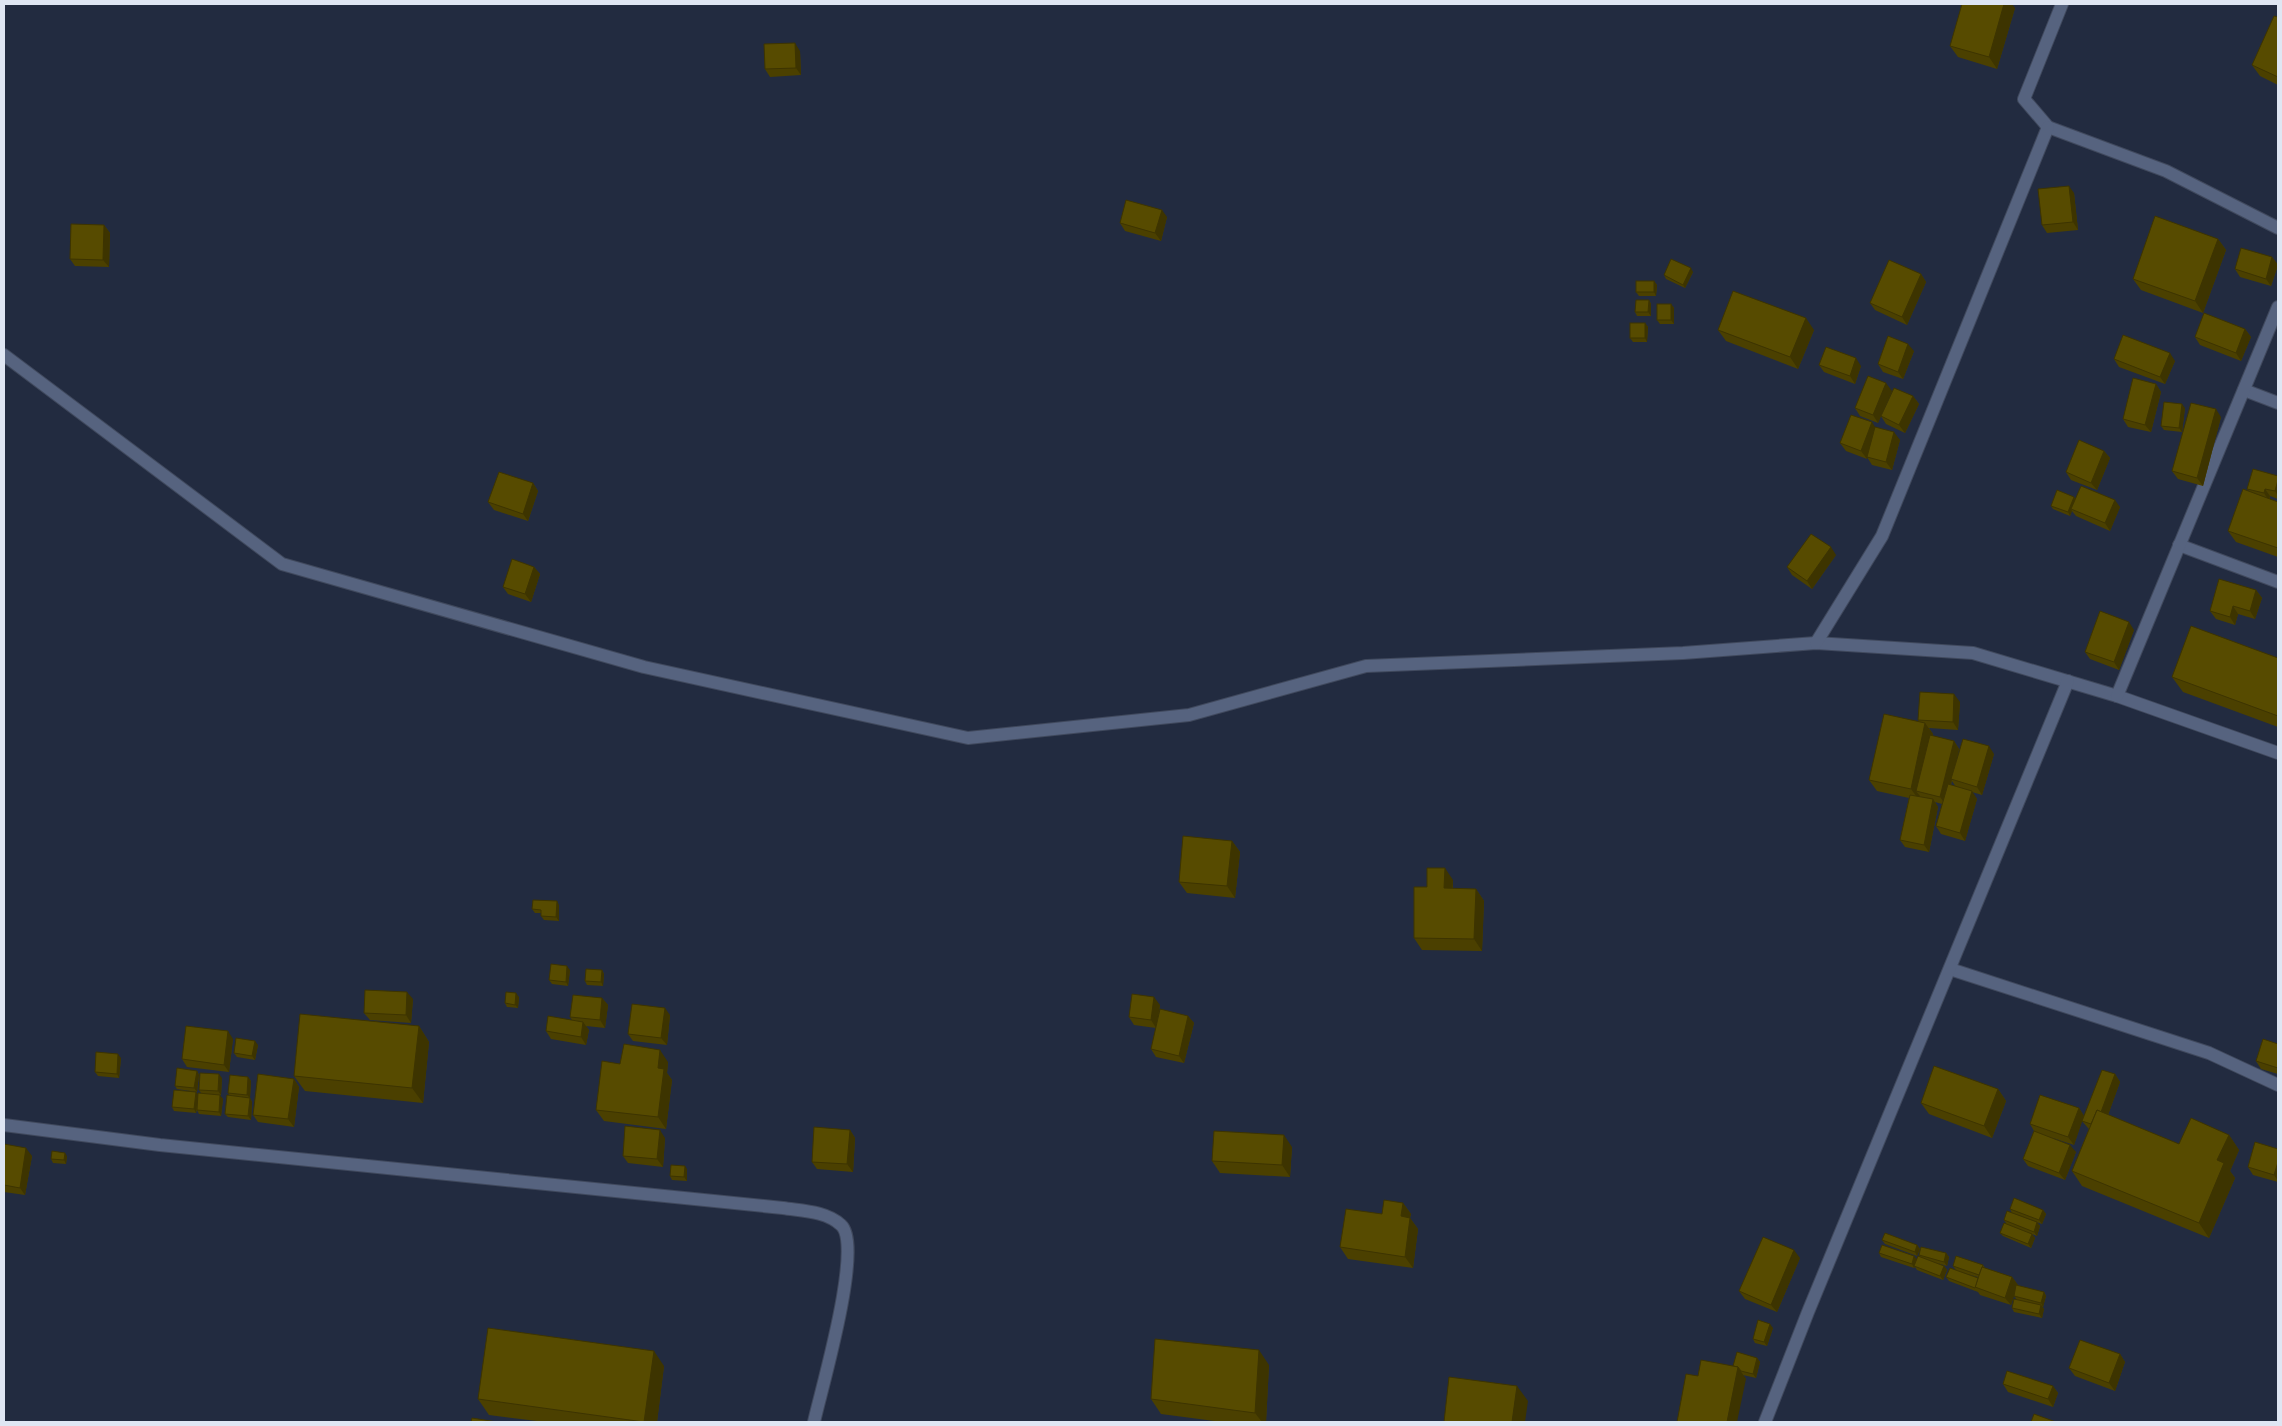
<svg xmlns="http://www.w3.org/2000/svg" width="2282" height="1426" viewBox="0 0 2282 1426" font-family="'Times New Roman',serif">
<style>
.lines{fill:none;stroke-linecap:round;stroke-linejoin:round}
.minor-casing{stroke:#40495d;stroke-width:14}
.minor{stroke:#56637f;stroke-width:12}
.wall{fill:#4b4000;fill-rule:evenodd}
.shaded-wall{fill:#3d3400}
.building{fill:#574b00;stroke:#3d3400}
</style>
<rect width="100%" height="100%" fill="#222b40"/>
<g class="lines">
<g class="minor-casing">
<g id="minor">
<path d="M 2062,4 L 2024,99 L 2048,127 L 2166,171 L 2278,228"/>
<path d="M 4,355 L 282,564 L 644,667 L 968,738 L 1189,715 L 1366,666 L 1683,653 L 1816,643 L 1973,653 L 2117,696 L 2278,753"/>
<path d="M 2244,390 L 2278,403"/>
<path d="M 2179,545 L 2278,582"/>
<path d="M 1816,643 L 1882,536 L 2048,127"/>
<path d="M 2117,696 L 2278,307"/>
<path d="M 1950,969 L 2209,1053 L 2278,1085"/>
<path d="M 4,1125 L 160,1145 L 783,1208 C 802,1211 826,1211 841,1225 C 864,1245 821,1390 814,1422"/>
<path d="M 1765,1422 L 1808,1312 L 2068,681"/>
</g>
</g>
<use href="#minor" class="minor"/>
</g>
<g class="wall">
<path d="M 2015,8 L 1997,69 L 1958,57 L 1950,46 Z"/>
<path d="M 2278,17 L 2278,85 L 2260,76 L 2252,65 Z"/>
<path d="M 800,51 L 801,75 L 770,77 L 765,69 Z"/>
<path d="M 2074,193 L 2078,230 L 2047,233 L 2042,225 Z"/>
<path d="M 1167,217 L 1161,241 L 1125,231 L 1120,223 Z"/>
<path d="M 104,225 L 110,233 L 109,267 L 75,266 L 70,259 Z"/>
<path d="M 2218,239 L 2226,250 L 2203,313 L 2141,290 L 2133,279 Z"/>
<path d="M 2272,257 L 2278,265 L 2271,286 L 2240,277 L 2235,269 Z"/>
<path d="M 1693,272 L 1685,288 L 1666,279 L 1664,275 Z"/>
<path d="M 1921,274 L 1926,282 L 1907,325 L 1875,310 L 1870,303 Z"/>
<path d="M 1654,281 L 1657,285 L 1656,296 L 1639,296 L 1636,292 Z"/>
<path d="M 1649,300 L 1651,304 L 1651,316 L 1637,316 L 1635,312 Z"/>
<path d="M 1671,304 L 1674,308 L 1674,324 L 1660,324 L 1657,320 Z"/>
<path d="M 1645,323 L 1648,327 L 1647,342 L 1633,342 L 1630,338 Z"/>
<path d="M 2245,329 L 2251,337 L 2241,361 L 2200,345 L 2195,337 Z"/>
<path d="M 1718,330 L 1814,330 L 1798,369 L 1726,341 Z"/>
<path d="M 1914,351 L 1903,379 L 1883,372 L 1878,364 Z"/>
<path d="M 2114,359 L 2175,361 L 2165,384 L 2119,367 Z"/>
<path d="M 1819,365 L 1861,366 L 1855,384 L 1824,372 Z"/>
<path d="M 2156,384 L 2161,392 L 2151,432 L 2128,427 L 2123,419 Z"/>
<path d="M 1892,391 L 1881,415 L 1913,396 L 1919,404 L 1905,433 L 1886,424 L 1881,416 L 1878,423 L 1860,416 L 1855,408 Z"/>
<path d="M 2185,408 L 2182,432 L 2164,430 L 2161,426 Z"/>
<path d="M 2221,417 L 2203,486 L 2178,479 L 2172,471 Z"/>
<path d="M 1875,427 L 1900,440 L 1892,470 L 1872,465 L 1867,457 L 1867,459 L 1846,451 L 1840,443 Z"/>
<path d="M 2104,451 L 2110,458 L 2097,490 L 2071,480 L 2066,472 Z"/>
<path d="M 2278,476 L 2278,499 L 2270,496 L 2270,499 L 2278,502 L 2278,557 L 2236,542 L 2228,531 L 2249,491 L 2247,489 Z"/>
<path d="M 533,483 L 538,491 L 528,521 L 494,510 L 488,502 Z"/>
<path d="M 2074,497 L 2075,499 L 2120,507 L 2110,531 L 2076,516 L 2072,511 L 2070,516 L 2053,509 L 2051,506 Z"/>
<path d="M 1836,555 L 1812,589 L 1792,575 L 1787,567 Z"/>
<path d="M 534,567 L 540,574 L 531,602 L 508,594 L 503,587 Z"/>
<path d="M 2256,590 L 2262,598 L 2255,619 L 2238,614 L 2235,625 L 2216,619 L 2210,611 Z"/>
<path d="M 2134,630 L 2119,670 L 2090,659 L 2085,652 Z"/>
<path d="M 2278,658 L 2278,727 L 2183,692 L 2172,677 Z"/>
<path d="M 1960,702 L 1958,730 L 1929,728 L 1933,734 L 1933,736 L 1954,741 L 1959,749 L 1956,761 L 1994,754 L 1982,795 L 1972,792 L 1977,799 L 1965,841 L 1941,834 L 1936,826 L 1942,804 L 1935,802 L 1938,807 L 1929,852 L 1905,847 L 1900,840 L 1909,798 L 1877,791 L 1869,780 L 1919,721 L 1918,720 ZM 1952,781 L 1956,787 L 1951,785 Z"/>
<path d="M 1232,841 L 1240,852 L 1235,898 L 1187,893 L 1179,882 Z"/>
<path d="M 1453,880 L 1453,889 L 1476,889 L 1484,901 L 1482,951 L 1422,950 L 1414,938 L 1427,887 Z"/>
<path d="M 559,905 L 559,921 L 544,920 L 541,916 L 541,913 L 535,913 L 532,909 Z"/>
<path d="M 570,970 L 568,986 L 552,984 L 549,980 Z"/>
<path d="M 602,970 L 604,974 L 603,986 L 587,985 L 585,981 Z"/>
<path d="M 519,997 L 518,1008 L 507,1007 L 505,1003 Z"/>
<path d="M 602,998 L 608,1005 L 605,1028 L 586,1026 L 589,1030 L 586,1045 L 551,1039 L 546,1031 L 572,1020 L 570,1017 Z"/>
<path d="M 413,999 L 411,1023 L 370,1020 L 364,1013 Z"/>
<path d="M 1160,1005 L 1157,1025 L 1188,1016 L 1194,1023 L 1184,1063 L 1156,1057 L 1151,1049 L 1156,1028 L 1134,1025 L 1129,1017 Z"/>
<path d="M 670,1015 L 667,1045 L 633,1041 L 628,1034 Z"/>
<path d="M 419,1026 L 429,1042 L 423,1103 L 305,1091 L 294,1076 Z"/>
<path d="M 233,1039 L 229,1072 L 187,1067 L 182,1059 Z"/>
<path d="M 2278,1044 L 2278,1074 L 2261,1069 L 2256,1061 Z"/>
<path d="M 258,1045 L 255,1060 L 237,1057 L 234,1053 Z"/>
<path d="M 121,1058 L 119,1078 L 98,1076 L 95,1072 Z"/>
<path d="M 668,1062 L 667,1073 L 672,1080 L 666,1129 L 604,1121 L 596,1110 L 620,1064 Z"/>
<path d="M 197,1071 L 199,1075 L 197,1092 L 177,1089 L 175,1086 Z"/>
<path d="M 2115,1074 L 2120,1082 L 2108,1115 L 2179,1144 L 2229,1135 L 2239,1150 L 2230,1171 L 2235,1178 L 2209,1238 L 2082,1186 L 2072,1171 L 2089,1129 L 2088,1128 L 2082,1121 L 2074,1145 L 2053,1138 L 2076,1152 L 2065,1180 L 2028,1166 L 2023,1159 L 2034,1131 L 2030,1124 L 2079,1108 L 2084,1116 Z"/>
<path d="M 248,1077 L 251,1081 L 250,1098 L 252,1102 L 251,1120 L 228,1117 L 225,1114 L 230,1096 L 228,1093 Z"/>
<path d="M 222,1078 L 221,1095 L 217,1095 L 223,1099 L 221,1116 L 199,1114 L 197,1110 L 196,1113 L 174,1111 L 172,1107 L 196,1092 L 198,1096 L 201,1093 L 199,1090 Z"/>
<path d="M 294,1079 L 299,1087 L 294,1127 L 258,1122 L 253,1115 Z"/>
<path d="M 1998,1089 L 2006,1101 L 1992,1138 L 1929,1114 L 1921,1103 Z"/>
<path d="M 850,1130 L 855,1138 L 853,1172 L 817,1169 L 812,1162 Z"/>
<path d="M 665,1138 L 663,1167 L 628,1163 L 623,1156 Z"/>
<path d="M 4,1144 L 32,1156 L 25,1195 L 4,1192 Z"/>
<path d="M 1292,1147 L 1290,1177 L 1220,1173 L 1212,1161 Z"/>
<path d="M 2278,1149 L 2278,1182 L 2253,1175 L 2248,1167 Z"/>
<path d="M 67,1156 L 66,1164 L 53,1163 L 51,1159 Z"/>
<path d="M 687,1169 L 687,1181 L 672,1180 L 670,1176 Z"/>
<path d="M 1403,1203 L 1411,1214 L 1410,1218 L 1418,1229 L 1413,1268 L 1348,1259 L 1340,1247 L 1382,1214 Z"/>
<path d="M 2010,1209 L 2043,1210 L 2046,1214 L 2042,1224 L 2012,1213 Z"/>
<path d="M 2004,1220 L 2037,1222 L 2040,1226 L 2037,1236 L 2022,1230 L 2032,1234 L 2035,1238 L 2031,1248 L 2003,1236 L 2000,1233 L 2006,1223 Z"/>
<path d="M 1882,1240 L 1917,1245 L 1920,1249 L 1917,1256 L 1885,1244 Z"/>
<path d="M 1879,1253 L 1914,1256 L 1917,1260 L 1920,1257 L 1919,1255 L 1946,1253 L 1949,1257 L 1947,1266 L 1937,1263 L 1944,1266 L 1947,1270 L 1943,1280 L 1917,1270 L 1915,1267 L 1914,1268 L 1881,1257 Z"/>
<path d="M 1800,1258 L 1777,1312 L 1745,1299 L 1739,1291 Z"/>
<path d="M 1983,1265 L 1985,1268 L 2012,1277 L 2018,1285 L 2017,1286 L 2044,1292 L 2046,1296 L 2043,1307 L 2042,1306 L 2044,1309 L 2042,1318 L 2014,1312 L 2012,1308 L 2017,1300 L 2014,1296 L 2014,1295 L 2011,1305 L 1980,1295 L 1978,1292 L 1949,1281 L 1946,1277 L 1956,1270 L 1953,1266 ZM 1960,1272 L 1974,1276 L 1978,1277 L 1978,1278 Z"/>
<path d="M 1773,1328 L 1767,1346 L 1755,1343 L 1753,1339 Z"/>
<path d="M 2120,1354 L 2125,1362 L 2115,1391 L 2075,1376 L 2069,1368 Z"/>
<path d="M 1757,1358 L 1760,1362 L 1756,1378 L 1743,1375 L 1746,1379 L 1698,1376 L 1733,1366 Z"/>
<path d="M 1269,1365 L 1266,1422 L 1222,1422 L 1161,1414 L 1151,1399 Z"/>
<path d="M 664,1366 L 657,1422 L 545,1422 L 489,1415 L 478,1399 Z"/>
<path d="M 2003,1384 L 2053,1386 L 2058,1393 L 2053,1407 L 2008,1392 Z"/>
</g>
<g class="shaded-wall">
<path d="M 2004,4 L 2012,4 L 2015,8 L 1997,69 L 1989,57 Z"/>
<path d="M 795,43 L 800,51 L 801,75 L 796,68 Z"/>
<path d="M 2069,186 L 2074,193 L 2078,230 L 2073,222 Z"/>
<path d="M 1162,210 L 1167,217 L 1161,241 L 1155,233 Z"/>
<path d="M 104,225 L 110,233 L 109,267 L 103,260 Z"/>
<path d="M 2218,239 L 2226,250 L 2203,313 L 2195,301 Z"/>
<path d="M 2272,257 L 2278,265 L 2271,286 L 2266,279 Z"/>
<path d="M 1691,268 L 1693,272 L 1685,288 L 1683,285 Z"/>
<path d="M 1921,274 L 1926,282 L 1907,325 L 1902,317 Z"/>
<path d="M 1654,281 L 1657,285 L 1656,296 L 1654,292 Z"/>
<path d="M 1649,300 L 1651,304 L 1651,316 L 1648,312 Z"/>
<path d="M 1671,304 L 1674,308 L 1674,324 L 1671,320 Z"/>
<path d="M 1806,318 L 1814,330 L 1798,369 L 1790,357 Z"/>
<path d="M 1645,323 L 1648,327 L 1647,342 L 1645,338 Z"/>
<path d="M 2245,329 L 2251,337 L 2241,361 L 2236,353 Z"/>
<path d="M 1908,344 L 1914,351 L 1903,379 L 1898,372 Z"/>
<path d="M 2170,353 L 2175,361 L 2165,384 L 2160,377 Z"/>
<path d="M 1856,358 L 1861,366 L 1855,384 L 1850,376 Z"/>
<path d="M 1886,383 L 1892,391 L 1878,423 L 1873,415 Z"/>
<path d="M 2156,384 L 2161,392 L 2151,432 L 2145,425 Z"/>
<path d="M 1913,396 L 1919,404 L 1905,433 L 1899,425 Z"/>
<path d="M 2182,404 L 2185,408 L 2182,432 L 2179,428 Z"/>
<path d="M 2216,409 L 2221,417 L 2203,486 L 2197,478 Z"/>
<path d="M 1872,422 L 1877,430 L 1867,459 L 1861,451 Z"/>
<path d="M 1894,432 L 1900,440 L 1892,470 L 1886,462 Z"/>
<path d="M 2104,451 L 2110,458 L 2097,490 L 2091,483 Z"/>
<path d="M 2278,480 L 2278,496 L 2275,491 Z"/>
<path d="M 533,483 L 538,491 L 528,521 L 523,514 Z"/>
<path d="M 2265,489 L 2270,496 L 2269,501 L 2264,493 Z"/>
<path d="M 2074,497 L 2076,501 L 2071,509 L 2072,511 L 2070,516 L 2068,512 Z"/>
<path d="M 2115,500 L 2120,507 L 2110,531 L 2105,523 Z"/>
<path d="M 1831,547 L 1836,555 L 1812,589 L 1807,581 Z"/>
<path d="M 534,567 L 540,574 L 531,602 L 525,594 Z"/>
<path d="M 2256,590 L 2262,598 L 2255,619 L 2250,611 Z"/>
<path d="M 2233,606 L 2238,614 L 2235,625 L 2230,617 Z"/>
<path d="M 2129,622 L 2134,630 L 2119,670 L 2114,662 Z"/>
<path d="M 1954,694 L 1960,702 L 1958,730 L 1953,722 Z"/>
<path d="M 1925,723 L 1933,734 L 1920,792 L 1916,791 L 1920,796 L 1919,800 L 1911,789 Z"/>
<path d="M 1954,741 L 1959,749 L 1946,805 L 1940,797 Z"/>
<path d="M 1989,746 L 1994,754 L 1982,795 L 1977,787 Z"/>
<path d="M 1972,791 L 1977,799 L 1965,841 L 1960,833 Z"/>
<path d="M 1933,799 L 1938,807 L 1929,852 L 1924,845 Z"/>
<path d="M 1232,841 L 1240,852 L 1235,898 L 1227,886 Z"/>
<path d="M 1445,868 L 1453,880 L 1452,900 L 1444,888 Z"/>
<path d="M 1476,889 L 1484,901 L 1482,951 L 1474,939 Z"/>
<path d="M 557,901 L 559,905 L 559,921 L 556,917 Z"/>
<path d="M 567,966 L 570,970 L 568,986 L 566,982 Z"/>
<path d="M 602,970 L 604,974 L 603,986 L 601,982 Z"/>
<path d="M 407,992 L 413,999 L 411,1023 L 406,1015 Z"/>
<path d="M 516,993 L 519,997 L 518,1008 L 515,1005 Z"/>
<path d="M 1154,997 L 1160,1005 L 1156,1028 L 1151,1020 Z"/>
<path d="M 602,998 L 608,1005 L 605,1028 L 600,1020 Z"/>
<path d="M 665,1008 L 670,1015 L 667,1045 L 661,1038 Z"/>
<path d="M 1188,1016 L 1194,1023 L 1184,1063 L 1179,1056 Z"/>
<path d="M 583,1022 L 589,1030 L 586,1045 L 581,1037 Z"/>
<path d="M 419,1026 L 429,1042 L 423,1103 L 412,1088 Z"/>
<path d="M 228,1031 L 233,1039 L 229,1072 L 224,1065 Z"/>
<path d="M 255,1041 L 258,1045 L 255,1060 L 252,1056 Z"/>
<path d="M 660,1050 L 668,1062 L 667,1073 L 672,1080 L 666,1129 L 658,1117 L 658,1068 Z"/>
<path d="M 118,1054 L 121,1058 L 119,1078 L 117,1074 Z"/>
<path d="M 197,1071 L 199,1075 L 197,1092 L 194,1088 Z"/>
<path d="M 219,1074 L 222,1078 L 221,1095 L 218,1091 Z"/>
<path d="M 2115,1074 L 2120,1082 L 2101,1134 L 2096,1126 Z"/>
<path d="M 248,1077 L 251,1081 L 250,1098 L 252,1102 L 251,1120 L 248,1116 L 250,1098 L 247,1095 Z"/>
<path d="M 294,1079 L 299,1087 L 294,1127 L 288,1119 Z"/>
<path d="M 1998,1089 L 2006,1101 L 1992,1138 L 1984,1126 Z"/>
<path d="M 196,1092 L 198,1096 L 196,1113 L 194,1109 Z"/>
<path d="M 220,1095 L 223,1099 L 221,1116 L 219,1112 Z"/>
<path d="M 2079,1108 L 2084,1116 L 2074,1145 L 2068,1137 Z"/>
<path d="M 660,1130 L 665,1138 L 663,1167 L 657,1159 Z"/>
<path d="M 850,1130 L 855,1138 L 853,1172 L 847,1164 Z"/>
<path d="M 1284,1135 L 1292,1147 L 1290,1177 L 1282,1165 Z"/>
<path d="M 2229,1135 L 2239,1150 L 2230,1171 L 2235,1178 L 2209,1238 L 2199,1223 L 2217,1160 Z"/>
<path d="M 2070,1145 L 2076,1152 L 2065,1180 L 2059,1173 Z"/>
<path d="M 26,1148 L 32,1156 L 25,1195 L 20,1188 Z"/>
<path d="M 65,1153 L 67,1156 L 66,1164 L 64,1160 Z"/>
<path d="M 2278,1162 L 2278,1181 L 2274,1175 Z"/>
<path d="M 685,1166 L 687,1169 L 687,1181 L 684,1177 Z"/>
<path d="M 1403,1203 L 1411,1214 L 1410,1218 L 1418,1229 L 1413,1268 L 1405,1257 L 1401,1216 Z"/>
<path d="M 2043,1210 L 2046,1214 L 2042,1224 L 2039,1220 Z"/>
<path d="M 2037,1222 L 2040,1226 L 2037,1236 L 2034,1232 Z"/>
<path d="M 2032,1234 L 2035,1238 L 2031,1248 L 2028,1244 Z"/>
<path d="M 1917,1245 L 1920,1249 L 1917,1256 L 1915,1252 Z"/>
<path d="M 1794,1250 L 1800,1258 L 1777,1312 L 1771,1305 Z"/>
<path d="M 1946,1253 L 1949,1257 L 1947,1266 L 1944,1262 Z"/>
<path d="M 1914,1256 L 1917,1260 L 1914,1268 L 1912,1264 Z"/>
<path d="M 1944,1266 L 1947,1270 L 1943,1280 L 1940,1276 Z"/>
<path d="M 2012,1277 L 2018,1285 L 2011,1305 L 2005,1298 Z"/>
<path d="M 2044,1292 L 2046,1296 L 2043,1307 L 2041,1303 Z"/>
<path d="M 2041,1305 L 2044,1309 L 2042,1318 L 2039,1314 Z"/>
<path d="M 1770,1324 L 1773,1328 L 1767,1346 L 1764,1342 Z"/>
<path d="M 1259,1350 L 1269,1365 L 1266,1422 L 1262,1422 L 1255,1413 Z"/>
<path d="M 654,1351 L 664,1366 L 657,1422 L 644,1422 Z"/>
<path d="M 2120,1354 L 2125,1362 L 2115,1391 L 2109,1383 Z"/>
<path d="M 1757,1358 L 1760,1362 L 1756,1378 L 1753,1374 Z"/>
<path d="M 1738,1367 L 1746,1379 L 1737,1422 L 1727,1422 Z"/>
<path d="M 1517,1386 L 1528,1401 L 1525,1422 L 1512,1422 Z"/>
<path d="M 2053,1386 L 2058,1393 L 2053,1407 L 2048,1399 Z"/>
</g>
<g class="building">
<path d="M 1962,4 L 2004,4 L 1989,57 L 1950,46 Z"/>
<path d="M 2274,16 L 2278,17 L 2278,77 L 2252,65 Z"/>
<path d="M 795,43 L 796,68 L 765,69 L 764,44 Z"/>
<path d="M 2069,186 L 2073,222 L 2042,225 L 2038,189 Z"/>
<path d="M 1126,200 L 1162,210 L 1155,233 L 1120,223 Z"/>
<path d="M 2155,216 L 2218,239 L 2195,301 L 2133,279 Z"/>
<path d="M 71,224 L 104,225 L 103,260 L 70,259 Z"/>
<path d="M 2241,248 L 2272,257 L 2266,279 L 2235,269 Z"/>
<path d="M 1671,259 L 1691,268 L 1683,285 L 1664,275 Z"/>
<path d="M 1889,260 L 1921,274 L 1902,317 L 1870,303 Z"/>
<rect x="1636" y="281" width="18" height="11"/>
<path d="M 1733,291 L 1806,318 L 1790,357 L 1718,330 Z"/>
<path d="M 1636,300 L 1649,300 L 1648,312 L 1635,312 Z"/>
<rect x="1657" y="304" width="14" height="16"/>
<path d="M 2204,313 L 2245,329 L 2236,353 L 2195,337 Z"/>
<rect x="1630" y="323" width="15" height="15"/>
<path d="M 2123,335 L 2170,353 L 2160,377 L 2114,359 Z"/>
<path d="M 1888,336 L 1908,344 L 1898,372 L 1878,364 Z"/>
<path d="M 1826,347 L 1856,358 L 1850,376 L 1819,365 Z"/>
<path d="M 1868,376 L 1886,383 L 1873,415 L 1855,408 Z"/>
<path d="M 2133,378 L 2156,384 L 2145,425 L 2123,419 Z"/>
<path d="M 1894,388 L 1913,396 L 1899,425 L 1881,416 Z"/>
<path d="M 2164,402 L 2182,404 L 2179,428 L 2161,426 Z"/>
<path d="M 2191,403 L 2216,409 L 2197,478 L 2172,471 Z"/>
<path d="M 1851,415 L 1872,422 L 1861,451 L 1840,443 Z"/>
<path d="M 1875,427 L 1894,432 L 1886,462 L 1867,457 Z"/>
<path d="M 2079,440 L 2104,451 L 2091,483 L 2066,472 Z"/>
<path d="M 2253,469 L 2278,476 L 2278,480 L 2275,491 L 2265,489 L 2264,493 L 2247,489 Z"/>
<path d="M 499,472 L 533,483 L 523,514 L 488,502 Z"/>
<path d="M 2081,486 L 2115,500 L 2105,523 L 2071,509 Z"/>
<path d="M 2243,489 L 2278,502 L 2278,548 L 2228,531 Z"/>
<path d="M 2057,490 L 2074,497 L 2068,512 L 2051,506 Z"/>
<path d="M 1811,534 L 1831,547 L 1807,581 L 1787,567 Z"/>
<path d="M 512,559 L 534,567 L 525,594 L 503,587 Z"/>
<path d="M 2219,579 L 2256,590 L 2250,611 L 2233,606 L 2230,617 L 2210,611 Z"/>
<path d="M 2100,611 L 2129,622 L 2114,662 L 2085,652 Z"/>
<path d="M 2191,626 L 2278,658 L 2278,716 L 2172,677 Z"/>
<path d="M 1920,692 L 1954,694 L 1953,722 L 1918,720 Z"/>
<path d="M 1884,714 L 1925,723 L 1911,789 L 1869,780 Z"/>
<path d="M 1930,735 L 1954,741 L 1940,797 L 1916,791 Z"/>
<path d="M 1963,739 L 1989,746 L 1977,787 L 1951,779 Z"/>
<path d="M 1948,784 L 1972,791 L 1960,833 L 1936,826 Z"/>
<path d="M 1910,795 L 1933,799 L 1924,845 L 1900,840 Z"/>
<path d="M 1183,836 L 1232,841 L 1227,886 L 1179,882 Z"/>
<path d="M 1427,868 L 1445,868 L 1444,888 L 1476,889 L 1474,939 L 1414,938 L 1414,887 L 1427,887 Z"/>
<path d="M 533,900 L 557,901 L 556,917 L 541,916 L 541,910 L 532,909 Z"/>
<path d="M 551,964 L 567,966 L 566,982 L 549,980 Z"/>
<path d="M 586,969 L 602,970 L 601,982 L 585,981 Z"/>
<path d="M 365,990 L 407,992 L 406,1015 L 364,1013 Z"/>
<path d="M 506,992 L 516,993 L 515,1005 L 505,1003 Z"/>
<path d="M 1132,994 L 1154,997 L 1151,1020 L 1129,1017 Z"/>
<path d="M 573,995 L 602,998 L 600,1020 L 570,1017 Z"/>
<path d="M 632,1004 L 665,1008 L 661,1038 L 628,1034 Z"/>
<path d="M 1160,1009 L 1188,1016 L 1179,1056 L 1151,1049 Z"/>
<path d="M 300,1014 L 419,1026 L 412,1088 L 294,1076 Z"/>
<path d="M 548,1016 L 583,1022 L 581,1037 L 546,1031 Z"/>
<path d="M 186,1026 L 228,1031 L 224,1065 L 182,1059 Z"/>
<path d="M 236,1038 L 255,1041 L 252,1056 L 234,1053 Z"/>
<path d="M 2263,1039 L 2278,1044 L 2278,1068 L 2256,1061 Z"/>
<path d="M 624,1044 L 660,1050 L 658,1068 L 664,1069 L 658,1117 L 596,1110 L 602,1061 L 620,1064 Z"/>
<path d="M 96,1052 L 118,1054 L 117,1074 L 95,1072 Z"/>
<path d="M 1934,1066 L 1998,1089 L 1984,1126 L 1921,1103 Z"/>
<path d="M 177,1068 L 197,1071 L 194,1088 L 175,1086 Z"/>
<path d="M 2102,1070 L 2115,1074 L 2101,1112 L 2097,1110 L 2091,1124 L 2082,1121 Z"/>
<path d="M 200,1073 L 219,1074 L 218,1091 L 199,1090 Z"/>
<path d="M 258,1074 L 294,1079 L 288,1119 L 253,1115 Z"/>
<path d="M 230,1075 L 248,1077 L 247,1095 L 228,1093 Z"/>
<path d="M 174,1090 L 196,1092 L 194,1109 L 172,1107 Z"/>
<path d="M 198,1093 L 220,1095 L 219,1112 L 197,1110 Z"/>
<path d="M 227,1095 L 250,1098 L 248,1116 L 225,1114 Z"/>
<path d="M 2040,1095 L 2079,1108 L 2068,1137 L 2030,1124 Z"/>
<path d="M 2097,1110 L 2179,1144 L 2191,1118 L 2229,1135 L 2217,1160 L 2224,1163 L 2199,1223 L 2072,1171 Z"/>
<path d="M 625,1126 L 660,1130 L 657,1159 L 623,1156 Z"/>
<path d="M 814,1127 L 850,1130 L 847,1164 L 812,1162 Z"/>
<path d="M 1214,1131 L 1284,1135 L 1282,1165 L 1212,1161 Z"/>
<path d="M 2034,1131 L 2070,1145 L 2059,1173 L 2023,1159 Z"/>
<path d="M 2255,1142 L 2278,1149 L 2278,1162 L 2274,1175 L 2248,1167 Z"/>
<path d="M 4,1144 L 26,1148 L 20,1188 L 4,1185 Z"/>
<path d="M 52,1151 L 65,1153 L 64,1160 L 51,1159 Z"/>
<path d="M 671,1165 L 685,1166 L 684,1177 L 670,1176 Z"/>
<path d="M 2014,1198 L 2043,1210 L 2039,1220 L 2010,1209 Z"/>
<path d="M 1384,1200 L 1403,1203 L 1401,1216 L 1410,1218 L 1405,1257 L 1340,1247 L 1346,1209 L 1382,1214 Z"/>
<path d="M 2007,1211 L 2037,1222 L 2034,1232 L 2004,1220 Z"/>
<path d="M 2004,1223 L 2032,1234 L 2028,1244 L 2000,1233 Z"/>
<path d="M 1885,1233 L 1917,1245 L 1915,1252 L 1882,1240 Z"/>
<path d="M 1763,1237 L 1794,1250 L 1771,1305 L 1739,1291 Z"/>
<path d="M 1882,1245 L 1914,1256 L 1912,1264 L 1879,1253 Z"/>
<path d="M 1921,1247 L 1946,1253 L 1944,1262 L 1919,1255 Z"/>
<path d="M 1918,1256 L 1944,1266 L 1940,1276 L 1914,1266 Z"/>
<path d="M 1956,1256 L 1983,1265 L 1979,1275 L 1953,1266 Z"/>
<path d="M 1982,1267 L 2012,1277 L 2005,1298 L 1975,1287 Z"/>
<path d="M 1950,1268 L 1978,1278 L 1975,1288 L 1946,1277 Z"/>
<path d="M 2016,1285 L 2044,1292 L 2041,1303 L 2014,1296 Z"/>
<path d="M 2014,1299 L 2041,1305 L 2039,1314 L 2012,1308 Z"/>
<path d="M 1758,1320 L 1770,1324 L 1764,1342 L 1753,1339 Z"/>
<path d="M 488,1328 L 654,1351 L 644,1422 L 478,1399 Z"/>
<path d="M 1155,1339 L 1259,1350 L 1255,1413 L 1151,1399 Z"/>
<path d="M 2080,1340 L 2120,1354 L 2109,1383 L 2069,1368 Z"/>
<path d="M 1737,1352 L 1757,1358 L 1753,1374 L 1741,1371 L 1738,1367 L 1733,1366 Z"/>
<path d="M 1701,1360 L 1738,1367 L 1727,1422 L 1677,1422 L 1686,1374 L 1698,1376 Z"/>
<path d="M 2007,1371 L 2053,1386 L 2048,1399 L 2003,1384 Z"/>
<path d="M 1449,1377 L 1517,1386 L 1512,1422 L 1444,1422 Z"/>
<path d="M 2034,1414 L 2056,1422 L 2031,1422 Z"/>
<path d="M 472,1418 L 497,1422 L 471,1422 Z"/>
</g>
<rect width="2282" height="1426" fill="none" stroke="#dfe6f3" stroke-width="10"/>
</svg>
